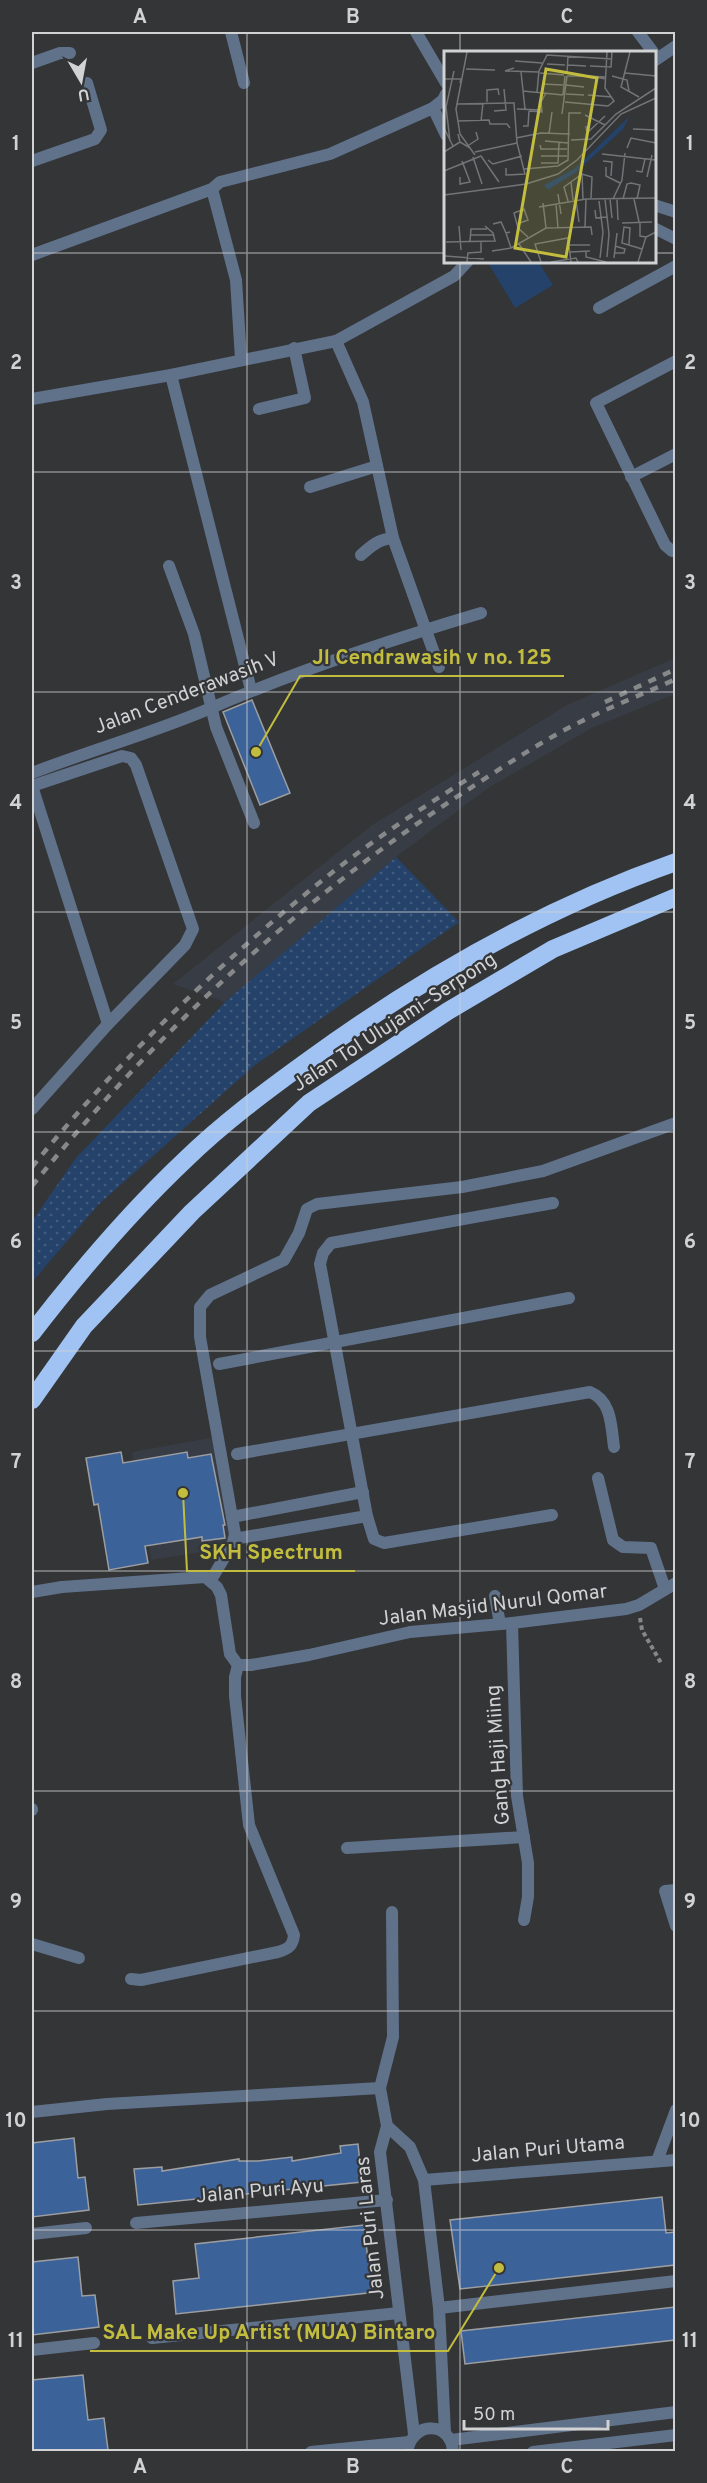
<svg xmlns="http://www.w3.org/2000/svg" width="707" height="2483" viewBox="0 0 707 2483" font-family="Overpass,sans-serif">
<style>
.built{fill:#383d45}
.grass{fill:url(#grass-dots)}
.pitch{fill:#25426a}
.building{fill:#3b6299;stroke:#9d9ea1;stroke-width:1.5}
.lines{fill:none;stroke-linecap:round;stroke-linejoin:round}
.path{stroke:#858789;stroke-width:4;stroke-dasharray:4.5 3;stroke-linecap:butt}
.minor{stroke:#60718a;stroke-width:12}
.motorway{stroke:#a0c3f4;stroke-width:18}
.rail{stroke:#87888a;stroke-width:4.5;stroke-dasharray:8 8;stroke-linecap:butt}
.grid{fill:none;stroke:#d1d2d4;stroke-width:1.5;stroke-opacity:0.55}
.labels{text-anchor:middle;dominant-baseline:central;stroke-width:4.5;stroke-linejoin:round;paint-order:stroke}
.street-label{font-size:20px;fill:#d1d2d4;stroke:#333537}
.inset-road{fill:none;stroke:#727476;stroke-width:1.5}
.view{fill:#c2bd3f;fill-opacity:0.15;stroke:#c2bd3f;stroke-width:3}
.inset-edge{fill:none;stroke:#d1d2d4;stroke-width:3}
.leader{fill:none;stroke:#c2bd3f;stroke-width:2}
.callout-dot{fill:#c2bd3f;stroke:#333537;stroke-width:2}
.callout-label{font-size:21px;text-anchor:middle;font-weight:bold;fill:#c2bd3f;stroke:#333537;stroke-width:4.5;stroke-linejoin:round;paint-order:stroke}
.neatline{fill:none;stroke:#d1d2d4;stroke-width:2}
.grid-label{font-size:20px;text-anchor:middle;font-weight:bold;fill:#d1d2d4}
</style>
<defs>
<pattern id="grass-dots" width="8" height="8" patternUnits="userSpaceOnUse" patternTransform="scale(1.5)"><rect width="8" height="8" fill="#25426a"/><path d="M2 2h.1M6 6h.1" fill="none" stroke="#445c7e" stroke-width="1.8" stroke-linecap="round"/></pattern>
</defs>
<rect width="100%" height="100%" fill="#333537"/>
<g class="built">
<path d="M 675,658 L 675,694 L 592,728 L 488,788 L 396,857 L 225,1002 L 173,984 L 372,825 L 567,705 Z"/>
<path d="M 216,1437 L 233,1535 L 227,1548 L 151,1560 L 132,1452 Z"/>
</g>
<path class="grass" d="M 396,857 L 459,922 L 255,1065 L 98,1205 L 32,1282 L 32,1221 L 76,1158 L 225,1002 Z"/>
<path class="pitch" d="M 487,261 L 538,261 L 553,285 L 515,308 Z"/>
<g class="building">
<path d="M 252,700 L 290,793 L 260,805 L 223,712 Z"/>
<path d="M 121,1452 L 123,1463 L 187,1452 L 188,1458 L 211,1454 L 225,1525 L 223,1525 L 225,1538 L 202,1541 L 202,1537 L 145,1546 L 148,1563 L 109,1570 L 98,1504 L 94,1505 L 86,1458 Z"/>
<path d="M 74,2138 L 78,2178 L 85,2177 L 89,2210 L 32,2217 L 32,2143 Z"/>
<path d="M 358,2144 L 362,2182 L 138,2205 L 134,2169 L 162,2167 L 162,2171 L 239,2159 L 239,2161 L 258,2161 L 292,2157 L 292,2161 L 341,2153 L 340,2146 Z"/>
<path d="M 662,2197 L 666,2233 L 675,2232 L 675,2265 L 460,2289 L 450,2220 Z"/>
<path d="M 364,2225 L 368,2260 L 373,2259 L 377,2292 L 176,2314 L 173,2281 L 199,2278 L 195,2244 Z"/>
<path d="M 78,2257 L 82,2296 L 95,2295 L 99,2327 L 32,2335 L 32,2262 Z"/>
<path d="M 675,2307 L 675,2340 L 465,2364 L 461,2331 Z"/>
<path d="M 83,2375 L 88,2420 L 104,2418 L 108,2450 L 32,2451 L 32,2380 Z"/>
</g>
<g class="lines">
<path class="path" d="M 640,1618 L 642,1630 L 661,1663"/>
<g class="minor">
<path d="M 231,32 L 244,83"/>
<path d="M 416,32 L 446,83"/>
<path d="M 638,32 L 653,52"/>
<path d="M 654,61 L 676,46"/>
<path d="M 32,63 L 60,53 L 70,53"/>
<path d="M 433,108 L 446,135"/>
<path d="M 32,161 L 95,139 L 101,130 L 87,83"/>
<path d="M 212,189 L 236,280 L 241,359"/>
<path d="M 654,205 L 676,212"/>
<path d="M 654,228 L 676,239"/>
<path d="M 32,255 L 212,189 L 220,182 L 330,154 L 433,108 L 443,100 L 446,94"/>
<path d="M 599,308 L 676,266"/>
<path d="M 336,341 L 363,402 L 393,538 L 439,667"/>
<path d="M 676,361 L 596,403 L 665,545 L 672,551 L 676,550"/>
<path d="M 171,375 L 251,690"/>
<path d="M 32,399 L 171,375 L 336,341 L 454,276 L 468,261"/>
<path d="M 259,409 L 305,398 L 294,348"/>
<path d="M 631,477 L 676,454"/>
<path d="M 310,487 L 377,466"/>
<path d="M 361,555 C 371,546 379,539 393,538"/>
<path d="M 169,566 L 194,634 L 216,727 L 254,823"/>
<path d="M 32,773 C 91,750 153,733 211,708 C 299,670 390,640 481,613"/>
<path d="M 32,786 L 122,756 L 131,758 L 136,765 L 193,929 L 185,945 L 108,1024 L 32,1109"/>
<path d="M 32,786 L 108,1024"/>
<path d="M 219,1364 L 569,1298"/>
<path d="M 237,1454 L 590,1392 C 612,1401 611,1426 614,1447"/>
<path d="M 598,1478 L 613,1540 L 623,1547 L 651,1548 L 665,1589"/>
<path d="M 367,1516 L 320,1264 L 323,1253 L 331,1243 L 553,1203"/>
<path d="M 232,1517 L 363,1492"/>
<path d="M 234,1539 L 367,1516 L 374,1539 L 384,1543 L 552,1515"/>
<path d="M 211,1580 L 233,1543 L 235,1534 L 200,1337 L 200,1307 L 210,1295 L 284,1260 L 299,1233 L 307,1209 L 317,1204 L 462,1187 L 543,1171 L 676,1123"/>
<path d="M 32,1592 L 62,1587 L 205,1577 L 217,1587 L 221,1595 L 230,1654 L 238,1665"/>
<path d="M 495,1596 L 500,1624"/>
<path d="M 512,1623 L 517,1796 L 528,1863 L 528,1897 L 524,1920"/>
<path d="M 238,1665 L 251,1665 L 309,1655 L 410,1632 L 512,1623 L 626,1609 L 639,1605 L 676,1583"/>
<path d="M 32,1809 L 32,1810"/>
<path d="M 347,1848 L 524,1837"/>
<path d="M 676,1890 L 665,1891 L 676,1926"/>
<path d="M 392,1912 L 393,2037 L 380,2088 L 387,2126 L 380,2152 L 414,2434"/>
<path d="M 32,1944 L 79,1958"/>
<path d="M 131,1979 L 141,1980 L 278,1952 C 288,1949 293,1946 294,1935 L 249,1825 L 235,1696 L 235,1677 L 238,1665"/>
<path d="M 32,2112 L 107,2104 L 380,2088"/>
<path d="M 387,2126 L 410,2147 L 424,2180 L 439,2308 L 445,2433"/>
<path d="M 657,2161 L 676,2110"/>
<path d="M 424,2180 L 676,2160"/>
<path d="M 136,2223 L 387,2200"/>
<path d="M 32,2234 L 86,2228"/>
<path d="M 439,2308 L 676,2281"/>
<path d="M 152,2338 L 399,2313"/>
<path d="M 32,2350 L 94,2343"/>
<path d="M 451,2440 L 676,2412"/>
<path d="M 311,2452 L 409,2442"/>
<path d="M 407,2452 C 412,2420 452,2421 453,2452"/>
<path d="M 533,2452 L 676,2435"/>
</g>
<g class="motorway">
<path d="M 32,1333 C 79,1272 129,1213 185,1160 C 223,1123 266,1091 309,1060 C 422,978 544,908 676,862"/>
<path d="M 32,1400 L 84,1326 L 192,1212 L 309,1103 L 448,1011 L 553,949 L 676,897"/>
</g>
<g class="rail">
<path d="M 605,702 L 676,669"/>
<path d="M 32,1167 C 119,1060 221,961 329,875 C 377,837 428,804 479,772"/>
<path d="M 32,1186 C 153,1036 291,907 452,800 C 491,775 530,748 572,726 C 605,709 641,695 676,679"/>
</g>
</g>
<path class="grid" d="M 247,32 L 247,2452M 460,32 L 460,52M 32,253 L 446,253M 654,253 L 676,253M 460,261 L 460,2452M 32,472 L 676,472M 32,692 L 676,692M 32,912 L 676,912M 32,1132 L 676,1132M 32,1351 L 676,1351M 32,1571 L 676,1571M 32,1791 L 676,1791M 32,2011 L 676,2011M 32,2230 L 676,2230"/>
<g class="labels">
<g class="street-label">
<text transform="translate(187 694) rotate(-21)">Jalan Cenderawasih V</text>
<text transform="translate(395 1023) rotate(-33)">Jalan Tol Ulujami–Serpong</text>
<text transform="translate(493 1606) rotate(-7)">Jalan Masjid Nurul Qomar</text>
<text transform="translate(499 1755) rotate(-94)">Gang Haji Miing</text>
<text transform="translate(548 2150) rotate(-5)">Jalan Puri Utama</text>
<text transform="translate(260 2192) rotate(-5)">Jalan Puri Ayu</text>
<text transform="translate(371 2228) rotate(-96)">Jalan Puri Laras</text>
</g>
</g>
<g transform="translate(444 51)">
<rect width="212" height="212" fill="#333537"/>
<path d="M 185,66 L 179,78 L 131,122 L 104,139 L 100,134 L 130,118 Z" fill="#25426a"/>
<path class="inset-road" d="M 23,1 L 12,58 L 16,83 L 31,104M 163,1 L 161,37 L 170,50 L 164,55M 186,1 L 177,36 L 195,46M 71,10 L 98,12M 103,13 L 121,14M 124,14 L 142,15M 146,15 L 167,16 L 168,1M 70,17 L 61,20 L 95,21M 22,18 L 51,19M 77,21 L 81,58M 96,22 L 120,24M 181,22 L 212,25M 123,23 L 124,5M 123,25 L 142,25M 168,25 L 183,29 L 185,40M 161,26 L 145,25 L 162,28M 0,28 L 17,28 L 16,32M 98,33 L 119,34M 122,34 L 140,36M 79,40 L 119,44M 93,41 L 95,20 L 103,4 L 168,8M 122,43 L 140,44M 119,44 L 121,25M 144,44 L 168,46M 43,51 L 43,39 L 54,38 L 55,44M 121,51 L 164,55M 13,53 L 70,52 L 73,92 L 81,123 L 62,124 L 62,117M 73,58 L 98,59M 50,60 L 62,59 L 60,38M 85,60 L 98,61 L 97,51 L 102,42M 118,63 L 123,25M 141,64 L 161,74M 14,70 L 45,69 L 46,73 L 63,73 L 66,77M 37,70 L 39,52M 79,75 L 84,75 L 85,60M 142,75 L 143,82 L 161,65M 0,77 L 9,95M 189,78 L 212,79M 14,83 L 16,91 L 26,97M 105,83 L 108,61M 72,87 L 97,82 L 126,83M 127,89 L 147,88 L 172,63 L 212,37M 6,90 L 2,56 L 10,20M 101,90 L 124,92M 25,94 L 34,88 L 32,81M 96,94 L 97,98 L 123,98M 183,97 L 187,87 L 212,92M 0,101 L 16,91M 31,101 L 73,92M 158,103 L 212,109M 97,105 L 123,105M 29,106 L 38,133M 44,109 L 49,113 L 78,105M 159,110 L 168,111 L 167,125M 97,112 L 114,112 L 115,92M 162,116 L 162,125 L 176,132M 80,118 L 114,115 L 124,109 L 125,62 L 137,62M 0,120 L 37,105 L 55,131M 192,120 L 198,121 L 201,108M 138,123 L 139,148M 16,126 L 16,133 L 26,131 L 18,110M 203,126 L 208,104M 127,131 L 129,149M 114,143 L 117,163M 0,144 L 82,133 L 114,123 L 133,109 L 177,63 L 212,47M 161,148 L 165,183 L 163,206M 166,148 L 168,167M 169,148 L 178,129 L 181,102M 173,148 L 174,169M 179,148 L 183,133 L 187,132 L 196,134 L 193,148M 190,148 L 195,171M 132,149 L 135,171M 124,150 L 120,136 L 138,123 L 148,126 L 147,147M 155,150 L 159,181 L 156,207M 99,152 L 102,177M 112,153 L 114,177M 95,156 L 142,148 L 212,147M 151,159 L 152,167 L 163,166M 178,172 L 208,171M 196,172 L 196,185 L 202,186M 49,173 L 57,171 L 62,182M 73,173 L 84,169 L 80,158 L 70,162 L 74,177 L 84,186M 15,175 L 17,199M 141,176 L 142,148M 66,181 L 62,182 L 67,197M 0,184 L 0,211M 26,184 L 49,184M 26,190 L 27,178 L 43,178M 2,191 L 51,190 L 49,182 L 41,175M 75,193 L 87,211M 125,194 L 146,194M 185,194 L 186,177 L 180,176 L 178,192 L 198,198M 48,200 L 67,197 L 102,177 L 147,176 L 148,184M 142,200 L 142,206 L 162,211M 126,201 L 146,200M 171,202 L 180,202 L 181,198 L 171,195M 1,205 L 40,208M 170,207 L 173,182M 23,211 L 24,202 L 37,201 L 37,190M 97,211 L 91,193 L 124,187 L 127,211M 107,211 L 132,207 L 134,211M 194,211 L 202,186 L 212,181"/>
<path class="view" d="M 102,18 L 153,27 L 122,206 L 71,197 Z"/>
<rect width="212" height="212" class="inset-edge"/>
</g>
<path class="leader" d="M256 752L300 676H564M183 1493L187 1571H355M499 2268L448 2351H90"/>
<g class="callout-dot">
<circle cx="256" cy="752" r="6"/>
<circle cx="183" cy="1493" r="6"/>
<circle cx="499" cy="2268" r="6"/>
</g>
<g class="callout-label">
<text x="432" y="664">Jl Cendrawasih v no. 125</text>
<text x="271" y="1559">SKH Spectrum</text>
<text x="269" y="2339">SAL Make Up Artist (MUA) Bintaro</text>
</g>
<rect width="707" height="2483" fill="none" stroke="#333537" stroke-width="66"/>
<g transform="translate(81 81) rotate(170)" stroke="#333537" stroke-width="4.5" paint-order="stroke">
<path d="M0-4.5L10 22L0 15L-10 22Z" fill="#d1d2d4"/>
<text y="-9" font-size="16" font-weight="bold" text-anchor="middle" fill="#d1d2d4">U</text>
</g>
<path d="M464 2420v9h144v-9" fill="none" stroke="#d1d2d4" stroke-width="3"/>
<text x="473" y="2420" font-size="18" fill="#d1d2d4" stroke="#333537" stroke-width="4.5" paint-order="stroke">50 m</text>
<rect x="33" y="33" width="641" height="2417" class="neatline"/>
<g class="grid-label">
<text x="140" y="23">A</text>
<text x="353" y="23">B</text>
<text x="567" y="23">C</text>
<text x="16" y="150">1</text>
<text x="690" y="150">1</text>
<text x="16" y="369">2</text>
<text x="690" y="369">2</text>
<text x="16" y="589">3</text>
<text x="690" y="589">3</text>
<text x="16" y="809">4</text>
<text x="690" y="809">4</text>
<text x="16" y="1029">5</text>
<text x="690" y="1029">5</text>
<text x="16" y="1248">6</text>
<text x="690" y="1248">6</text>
<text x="16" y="1468">7</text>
<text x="690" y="1468">7</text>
<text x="16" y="1688">8</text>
<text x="690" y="1688">8</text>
<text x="16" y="1908">9</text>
<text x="690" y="1908">9</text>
<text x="16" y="2127">10</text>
<text x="690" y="2127">10</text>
<text x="16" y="2347">11</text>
<text x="690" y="2347">11</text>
<text x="140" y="2473">A</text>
<text x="353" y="2473">B</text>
<text x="567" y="2473">C</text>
</g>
</svg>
